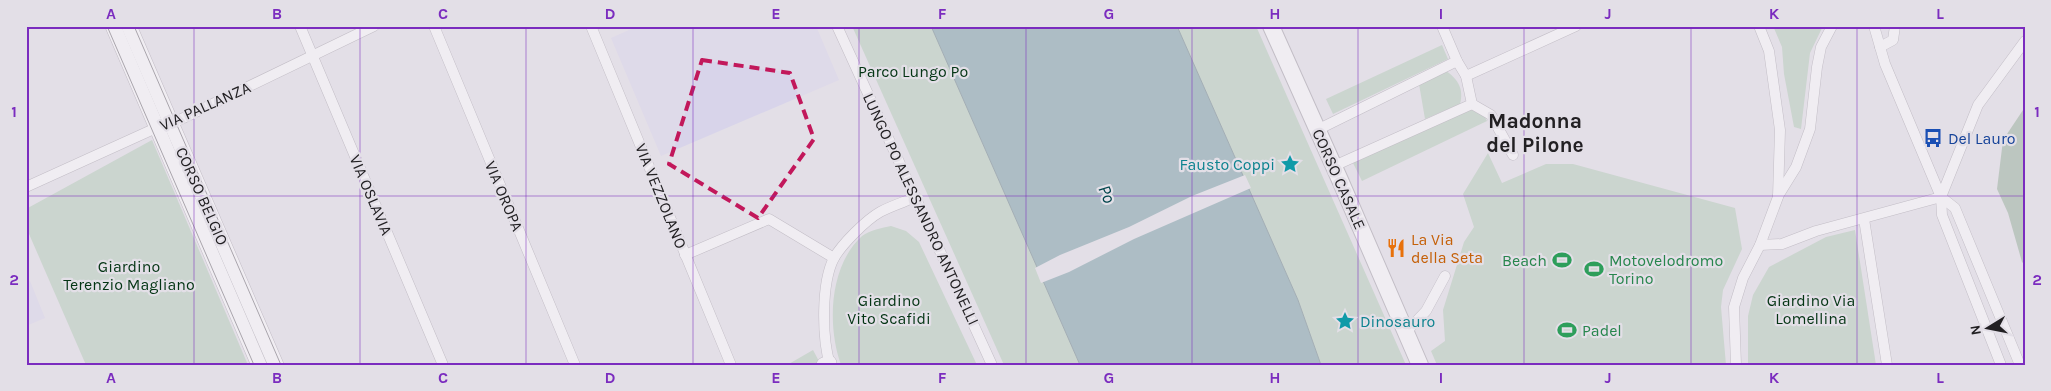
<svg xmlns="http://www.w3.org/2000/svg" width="2051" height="391" viewBox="0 0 2051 391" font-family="Karla,sans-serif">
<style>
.education{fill:#d8d4ea}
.green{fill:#adcab1}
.forest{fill:#8da991}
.water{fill:#6b969b;stroke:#557377}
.pier{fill:#e3dfe7}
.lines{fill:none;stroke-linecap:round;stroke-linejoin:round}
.street-casing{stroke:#9a979e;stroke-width:11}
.secondary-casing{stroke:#9a979e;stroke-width:16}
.primary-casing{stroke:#9a979e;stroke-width:18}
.street{stroke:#fff;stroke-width:10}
.secondary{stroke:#fff;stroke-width:15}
.primary{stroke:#fff;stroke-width:16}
.tram{stroke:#625f64;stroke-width:1}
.marked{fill:none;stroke:#c2185b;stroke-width:4;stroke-dasharray:10 6;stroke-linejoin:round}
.grid{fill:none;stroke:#7b2cbf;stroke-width:1;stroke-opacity:0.55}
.labels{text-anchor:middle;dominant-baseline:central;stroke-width:4.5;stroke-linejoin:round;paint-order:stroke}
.park-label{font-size:16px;fill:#043514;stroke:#e3dfe7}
.street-label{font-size:16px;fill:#222023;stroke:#e3dfe7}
.transit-label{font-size:16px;fill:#164399;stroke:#e3dfe7;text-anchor:start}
.culture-label{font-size:16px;fill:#0d838f;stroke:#e3dfe7;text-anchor:end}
.food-label{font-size:16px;fill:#c56008;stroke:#e3dfe7;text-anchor:start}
.leisure-label{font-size:16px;fill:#27864d;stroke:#e3dfe7;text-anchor:start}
.water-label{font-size:18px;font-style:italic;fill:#00454c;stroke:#e3dfe7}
.district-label{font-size:21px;font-weight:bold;fill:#222023;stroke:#e3dfe7}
.neatline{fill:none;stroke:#7b2cbf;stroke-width:2}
.grid-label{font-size:16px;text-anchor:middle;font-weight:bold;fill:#7b2cbf}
</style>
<rect width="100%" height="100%" fill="#e3dfe7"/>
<g class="education">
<path d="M 638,26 L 816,26 L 839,80 L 661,156 L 611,38 Z"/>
<path d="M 30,281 L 45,318 L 26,326 L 26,283 Z"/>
</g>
<g class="green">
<path d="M 852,26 L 931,26 L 1080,365 L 1004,365 Z"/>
<path d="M 1177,26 L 1256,26 L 1406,365 L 1321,365 L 1298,300 Z"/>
<path d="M 1773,26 L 1823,26 L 1810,53 L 1801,129 L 1794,127 L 1784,74 L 1782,47 Z"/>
<path d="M 1442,45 L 1448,59 L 1333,114 L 1326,99 Z"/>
<path d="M 1446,71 C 1458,79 1464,89 1460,104 L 1425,119 L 1419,84 Z"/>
<path d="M 1470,109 L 1485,117 L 1487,121 L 1362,181 L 1353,163 Z"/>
<path d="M 152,140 L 248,365 L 86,365 L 26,227 L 26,209 Z"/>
<path d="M 1488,153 L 1502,183 L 1546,164 L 1573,164 L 1735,208 L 1742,249 L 1723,290 L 1721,307 L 1726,365 L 1437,365 L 1431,351 L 1445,341 L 1443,310 L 1464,242 L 1474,227 L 1463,194 Z"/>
<path d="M 891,226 L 906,231 L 919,242 L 977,365 L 841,365 C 827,326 829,266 862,236 C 870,230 882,228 891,226 Z"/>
<path d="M 1855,230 L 1876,365 L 1748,365 L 1748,316 L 1753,295 L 1769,267 L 1826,237 Z"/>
<path d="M 813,350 L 821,365 L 787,365 Z"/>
</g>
<path class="forest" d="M 2025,107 L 2025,265 L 2022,262 L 2008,213 L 1997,189 L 2003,140 Z"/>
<path class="water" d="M 931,26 L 1177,26 L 1298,300 L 1321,365 L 1080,365 Z"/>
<path class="pier" d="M 1245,175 L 1251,188 L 1134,239 L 1069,272 L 1041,283 L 1035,268 L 1060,255 L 1129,227 L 1192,196 Z"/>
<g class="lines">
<g class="street-casing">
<g id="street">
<path d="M 300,26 L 443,365"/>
<path d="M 434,26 L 575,365"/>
<path d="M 591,26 L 731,365"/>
<path d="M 837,26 L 992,365"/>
<path d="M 1442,26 L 1457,61"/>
<path d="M 1874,26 L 1885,64 L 1941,197 L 1942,215 L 2001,365"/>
<path d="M 1880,47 L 1893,40 L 1895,26"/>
<path d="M 1466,76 L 1576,26"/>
<path d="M 1472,104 L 1491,115 L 1513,155"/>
<path d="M 1317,130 L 1457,61 L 1466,76 L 1472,104 L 1334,166"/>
<path d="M 26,187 L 156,128 L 171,124 L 374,26"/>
<path d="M 1778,196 L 1796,167 L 1810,129 L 1817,67 L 1821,47 L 1832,26"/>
<path d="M 1941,197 L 1955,208 L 2020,365"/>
<path d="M 1941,197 L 1978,105 L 2025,41"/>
<path d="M 1864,219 L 1887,365"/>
<path d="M 1760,245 L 1782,244 L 1816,231 L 1941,197"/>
<path d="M 685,255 L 769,219 L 834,258"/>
<path d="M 1405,333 L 1426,311 L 1445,276"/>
<path d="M 830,365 C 822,338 821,283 834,258 C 842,244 866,220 880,212 C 891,206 904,202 916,197"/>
<path d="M 1736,365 L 1734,307 L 1743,278 L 1760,245 L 1778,197 L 1780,130 L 1769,51 L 1759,26"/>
</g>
</g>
<g class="secondary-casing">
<g id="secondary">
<path d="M 113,26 L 259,365"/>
<path d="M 129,26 L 276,365"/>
<path d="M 824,365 L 829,363"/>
</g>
</g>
<g class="primary-casing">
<path id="primary" d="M 1271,26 L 1340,180 L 1420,365"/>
</g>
<use href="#street" class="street"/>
<use href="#secondary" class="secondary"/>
<use href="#primary" class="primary"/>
<g class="tram">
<path d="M 107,26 L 254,365"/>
<path d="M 134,26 L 281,365"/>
</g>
</g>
<path d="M0 0H2051V391H0ZM 702,60 L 790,73 L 814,139 L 758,218 L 669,164 Z" fill="#e3dfe7" fill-opacity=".55" fill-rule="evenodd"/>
<path class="marked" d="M 702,60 L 790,73 L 814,139 L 758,218 L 669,164 Z"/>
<path class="grid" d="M 194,26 L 194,365M 360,26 L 360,365M 526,26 L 526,365M 693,26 L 693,365M 859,26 L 859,365M 1026,26 L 1026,365M 1192,26 L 1192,365M 1358,26 L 1358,365M 1524,26 L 1524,365M 1691,26 L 1691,365M 1857,26 L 1857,365M 26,196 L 2025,196"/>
<defs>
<g id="bus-bare" transform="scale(1.5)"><path d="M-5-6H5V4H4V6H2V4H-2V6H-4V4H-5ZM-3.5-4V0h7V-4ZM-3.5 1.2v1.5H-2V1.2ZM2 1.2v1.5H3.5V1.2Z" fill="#1a4fb4" stroke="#e3dfe7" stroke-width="2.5" paint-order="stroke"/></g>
<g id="sight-bare" transform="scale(1.5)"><path d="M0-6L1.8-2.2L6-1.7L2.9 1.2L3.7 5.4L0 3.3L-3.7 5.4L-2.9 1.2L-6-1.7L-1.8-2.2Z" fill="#0f9aa8" stroke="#e3dfe7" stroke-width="2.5" paint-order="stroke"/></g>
<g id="restaurant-bare" transform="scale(1.5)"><path d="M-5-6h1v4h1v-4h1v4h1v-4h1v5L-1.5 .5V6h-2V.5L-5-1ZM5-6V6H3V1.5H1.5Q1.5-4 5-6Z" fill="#e8710a" stroke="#e3dfe7" stroke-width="2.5" paint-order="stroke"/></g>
<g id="stadium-bare" transform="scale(1.5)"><path d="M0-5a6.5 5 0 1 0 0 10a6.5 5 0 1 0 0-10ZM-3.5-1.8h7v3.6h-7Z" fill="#2e9e5b" stroke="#e3dfe7" stroke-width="2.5" paint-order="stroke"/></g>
</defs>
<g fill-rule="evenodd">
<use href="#bus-bare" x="1933" y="138"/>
<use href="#sight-bare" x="1290" y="164"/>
<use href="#restaurant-bare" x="1396" y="248"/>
<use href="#stadium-bare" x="1562" y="260"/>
<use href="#stadium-bare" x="1594" y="269"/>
<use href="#sight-bare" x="1345" y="321"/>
<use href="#stadium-bare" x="1567" y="330"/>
</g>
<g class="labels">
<g class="park-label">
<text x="913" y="71">Parco Lungo Po</text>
<text x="129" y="266">Giardino<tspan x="129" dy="18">Terenzio Magliano</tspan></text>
<text x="889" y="300">Giardino<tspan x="889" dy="18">Vito Scafidi</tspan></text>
<text x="1811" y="300">Giardino Via<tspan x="1811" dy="18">Lomellina</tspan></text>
</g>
<g class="street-label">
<text transform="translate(205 106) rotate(-24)">VIA PALLANZA</text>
<text transform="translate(1339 179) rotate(66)">CORSO CASALE</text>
<text transform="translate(371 195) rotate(67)">VIA OSLAVIA</text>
<text transform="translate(202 196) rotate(66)">CORSO BELGIO</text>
<text transform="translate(504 196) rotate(67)">VIA OROPA</text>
<text transform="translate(661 196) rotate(68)">VIA VEZZOLANO</text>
<text transform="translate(921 209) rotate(65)">LUNGO PO ALESSANDRO ANTONELLI</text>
</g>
<g class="transit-label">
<text x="1948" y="138">Del Lauro</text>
</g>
<g class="culture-label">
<text x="1275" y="164">Fausto Coppi</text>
<text x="1360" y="321" text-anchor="start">Dinosauro</text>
</g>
<g class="food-label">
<text x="1411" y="239">La Via<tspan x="1411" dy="18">della Seta</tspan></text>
</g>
<g class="leisure-label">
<text x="1547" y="260" text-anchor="end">Beach</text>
<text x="1609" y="260">Motovelodromo<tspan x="1609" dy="18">Torino</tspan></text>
<text x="1582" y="330">Padel</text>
</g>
<g class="water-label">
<text transform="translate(1107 194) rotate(68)">Po</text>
</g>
<g class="district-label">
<text x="1535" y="121">Madonna<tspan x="1535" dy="24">del Pilone</tspan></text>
</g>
</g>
<rect width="2051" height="391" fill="none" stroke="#e3dfe7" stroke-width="55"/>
<g transform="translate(1988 328) rotate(260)" stroke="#e3dfe7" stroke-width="4" paint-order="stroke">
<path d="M0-4L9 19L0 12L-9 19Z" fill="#222023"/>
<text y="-8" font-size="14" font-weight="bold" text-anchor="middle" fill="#222023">N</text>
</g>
<rect x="28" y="28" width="1996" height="336" class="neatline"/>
<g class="grid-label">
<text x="111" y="19">A</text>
<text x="277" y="19">B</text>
<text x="443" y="19">C</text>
<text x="610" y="19">D</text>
<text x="776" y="19">E</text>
<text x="942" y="19">F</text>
<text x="1109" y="19">G</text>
<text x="1275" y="19">H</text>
<text x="1441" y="19">I</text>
<text x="1608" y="19">J</text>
<text x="1774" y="19">K</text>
<text x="1940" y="19">L</text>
<text x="14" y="117">1</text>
<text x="2037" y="117">1</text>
<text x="14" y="285">2</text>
<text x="2037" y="285">2</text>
<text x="111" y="383">A</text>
<text x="277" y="383">B</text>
<text x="443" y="383">C</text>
<text x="610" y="383">D</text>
<text x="776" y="383">E</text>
<text x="942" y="383">F</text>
<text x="1109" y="383">G</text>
<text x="1275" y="383">H</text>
<text x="1441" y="383">I</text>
<text x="1608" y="383">J</text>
<text x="1774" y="383">K</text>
<text x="1940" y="383">L</text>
</g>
</svg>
